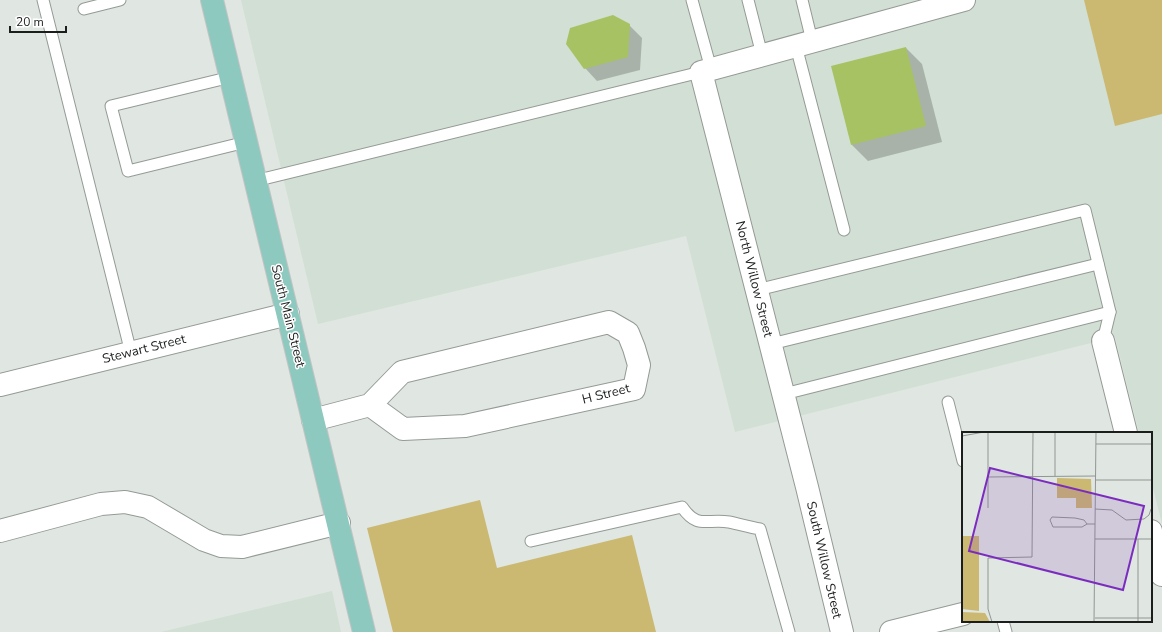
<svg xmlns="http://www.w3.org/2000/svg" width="1162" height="632" viewBox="0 0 1162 632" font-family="'Nunito Sans',sans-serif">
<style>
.built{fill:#d2dfd4}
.green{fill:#cbb871}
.shadow{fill:#0003}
.building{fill:#a7c263}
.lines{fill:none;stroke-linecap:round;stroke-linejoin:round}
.lane-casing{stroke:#949a95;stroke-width:13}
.street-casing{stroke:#949a95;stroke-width:24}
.primary-casing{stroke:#c4c4c4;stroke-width:24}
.lane{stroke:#fff;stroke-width:11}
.street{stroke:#fff;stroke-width:22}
.primary{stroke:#8dc9be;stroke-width:22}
.labels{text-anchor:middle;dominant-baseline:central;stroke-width:3;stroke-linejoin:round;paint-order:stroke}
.street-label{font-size:13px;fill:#1b1e1c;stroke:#fff}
.inset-road{fill:none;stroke:#919692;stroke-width:1}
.view{fill:#7b2cbf;fill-opacity:0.15;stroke:#7b2cbf;stroke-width:2}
.inset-edge{fill:none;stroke:#1b1e1c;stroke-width:2}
</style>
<rect width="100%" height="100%" fill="#e0e6e1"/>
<g class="built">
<path d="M 241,0 L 1162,0 L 1162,524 L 1151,480 L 1151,433 L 1139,433 L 1115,337 L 735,432 L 686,236 L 318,324 Z"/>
<path d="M 332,591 L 341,632 L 161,632 Z"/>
</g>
<g class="green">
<path d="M 1084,0 L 1162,0 L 1162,114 L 1115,126 Z"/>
<path d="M 480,500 L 497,568 L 632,535 L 656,632 L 393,632 L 367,528 Z"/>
</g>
<g class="shadow">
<path d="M 629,25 L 642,38 L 640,70 L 597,81 L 585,68 Z"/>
<path d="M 906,48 L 922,64 L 942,142 L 868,161 L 852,145 Z"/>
</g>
<g class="building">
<path d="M 613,15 L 630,24 L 628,57 L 584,69 L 566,44 L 570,28 Z"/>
<path d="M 906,47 L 926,126 L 851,145 L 831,66 Z"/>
</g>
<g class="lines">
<g class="lane-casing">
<g id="lane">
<path d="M 43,0 L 131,353"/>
<path d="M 692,0 L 711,69"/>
<path d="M 748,0 L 762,55"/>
<path d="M 802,0 L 812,41"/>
<path d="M 84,9 L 120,0"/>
<path d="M 796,46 L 844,230"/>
<path d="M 231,77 L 111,106 L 128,171 L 246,142"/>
<path d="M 255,181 L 701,72"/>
<path d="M 757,290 L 1085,210 L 1110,312 L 1103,341"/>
<path d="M 771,344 L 1098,264"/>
<path d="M 784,394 L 1110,312"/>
<path d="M 948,402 L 963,461"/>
<path d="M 531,541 L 682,507 C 698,530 707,518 729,522 C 739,524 749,527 760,529 L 789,632"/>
<path d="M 1003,621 L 1006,632"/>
</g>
</g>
<g class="street-casing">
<g id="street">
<path d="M 1103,341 L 1126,433"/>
<path d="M 0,385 L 288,314"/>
<path d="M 313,420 L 370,405 L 403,429 L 465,426 L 634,389 L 639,365 L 634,348 L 628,333 L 609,322 L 402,372 L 370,405"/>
<path d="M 0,531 L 101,504 L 125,502 L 148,507 L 204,540 L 221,546 L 242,547 L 339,523"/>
<path d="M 1151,531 L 1162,575"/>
<path d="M 842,632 L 807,487 L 701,72 L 964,0"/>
<path d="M 891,632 L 963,614"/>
</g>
</g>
<g class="primary-casing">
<path id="primary" d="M 212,0 L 364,632"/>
</g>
<use href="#lane" class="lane"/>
<use href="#street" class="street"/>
<use href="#primary" class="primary"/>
</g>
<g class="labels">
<g class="street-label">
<text transform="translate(754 279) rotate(76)">North Willow Street</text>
<text transform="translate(288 316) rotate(76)">South Main Street</text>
<text transform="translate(144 349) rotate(-14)">Stewart Street</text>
<text transform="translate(606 394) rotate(-14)">H Street</text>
<text transform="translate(824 560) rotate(77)">South Willow Street</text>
</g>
</g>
<g transform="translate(962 432)">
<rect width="190" height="190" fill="#e0e6e1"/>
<path d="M 95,46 L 129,47 L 130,76 L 114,76 L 114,66 L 95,66 ZM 0,104 L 17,104 L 17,179 L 0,177 ZM 0,180 L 23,181 L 28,190 L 0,190 Z" fill="#cbb871"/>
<path class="inset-road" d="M 26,0 L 26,76M 93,0 L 93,44M 0,4 L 22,0M 134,12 L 190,12M 26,45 L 134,44M 134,48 L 190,48M 133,77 L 150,78 L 164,88 L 182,87 L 187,83 L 189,77M 125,92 L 120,95 L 91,95 L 88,88 L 90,85 L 113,86 L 122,88 L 125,92 L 133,92M 133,107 L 190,107M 133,186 L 190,186M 30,190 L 26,177 L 26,126 L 70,125 L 71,0M 132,190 L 134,0M 176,190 L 176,107"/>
<path class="view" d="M 28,36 L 182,74 L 161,158 L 7,119 Z"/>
<rect width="190" height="190" class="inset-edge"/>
</g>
<path d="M10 26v6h56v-6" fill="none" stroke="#1b1e1c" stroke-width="2"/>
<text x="16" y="26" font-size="12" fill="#1b1e1c" stroke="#ffffff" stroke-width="3" paint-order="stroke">20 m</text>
</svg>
